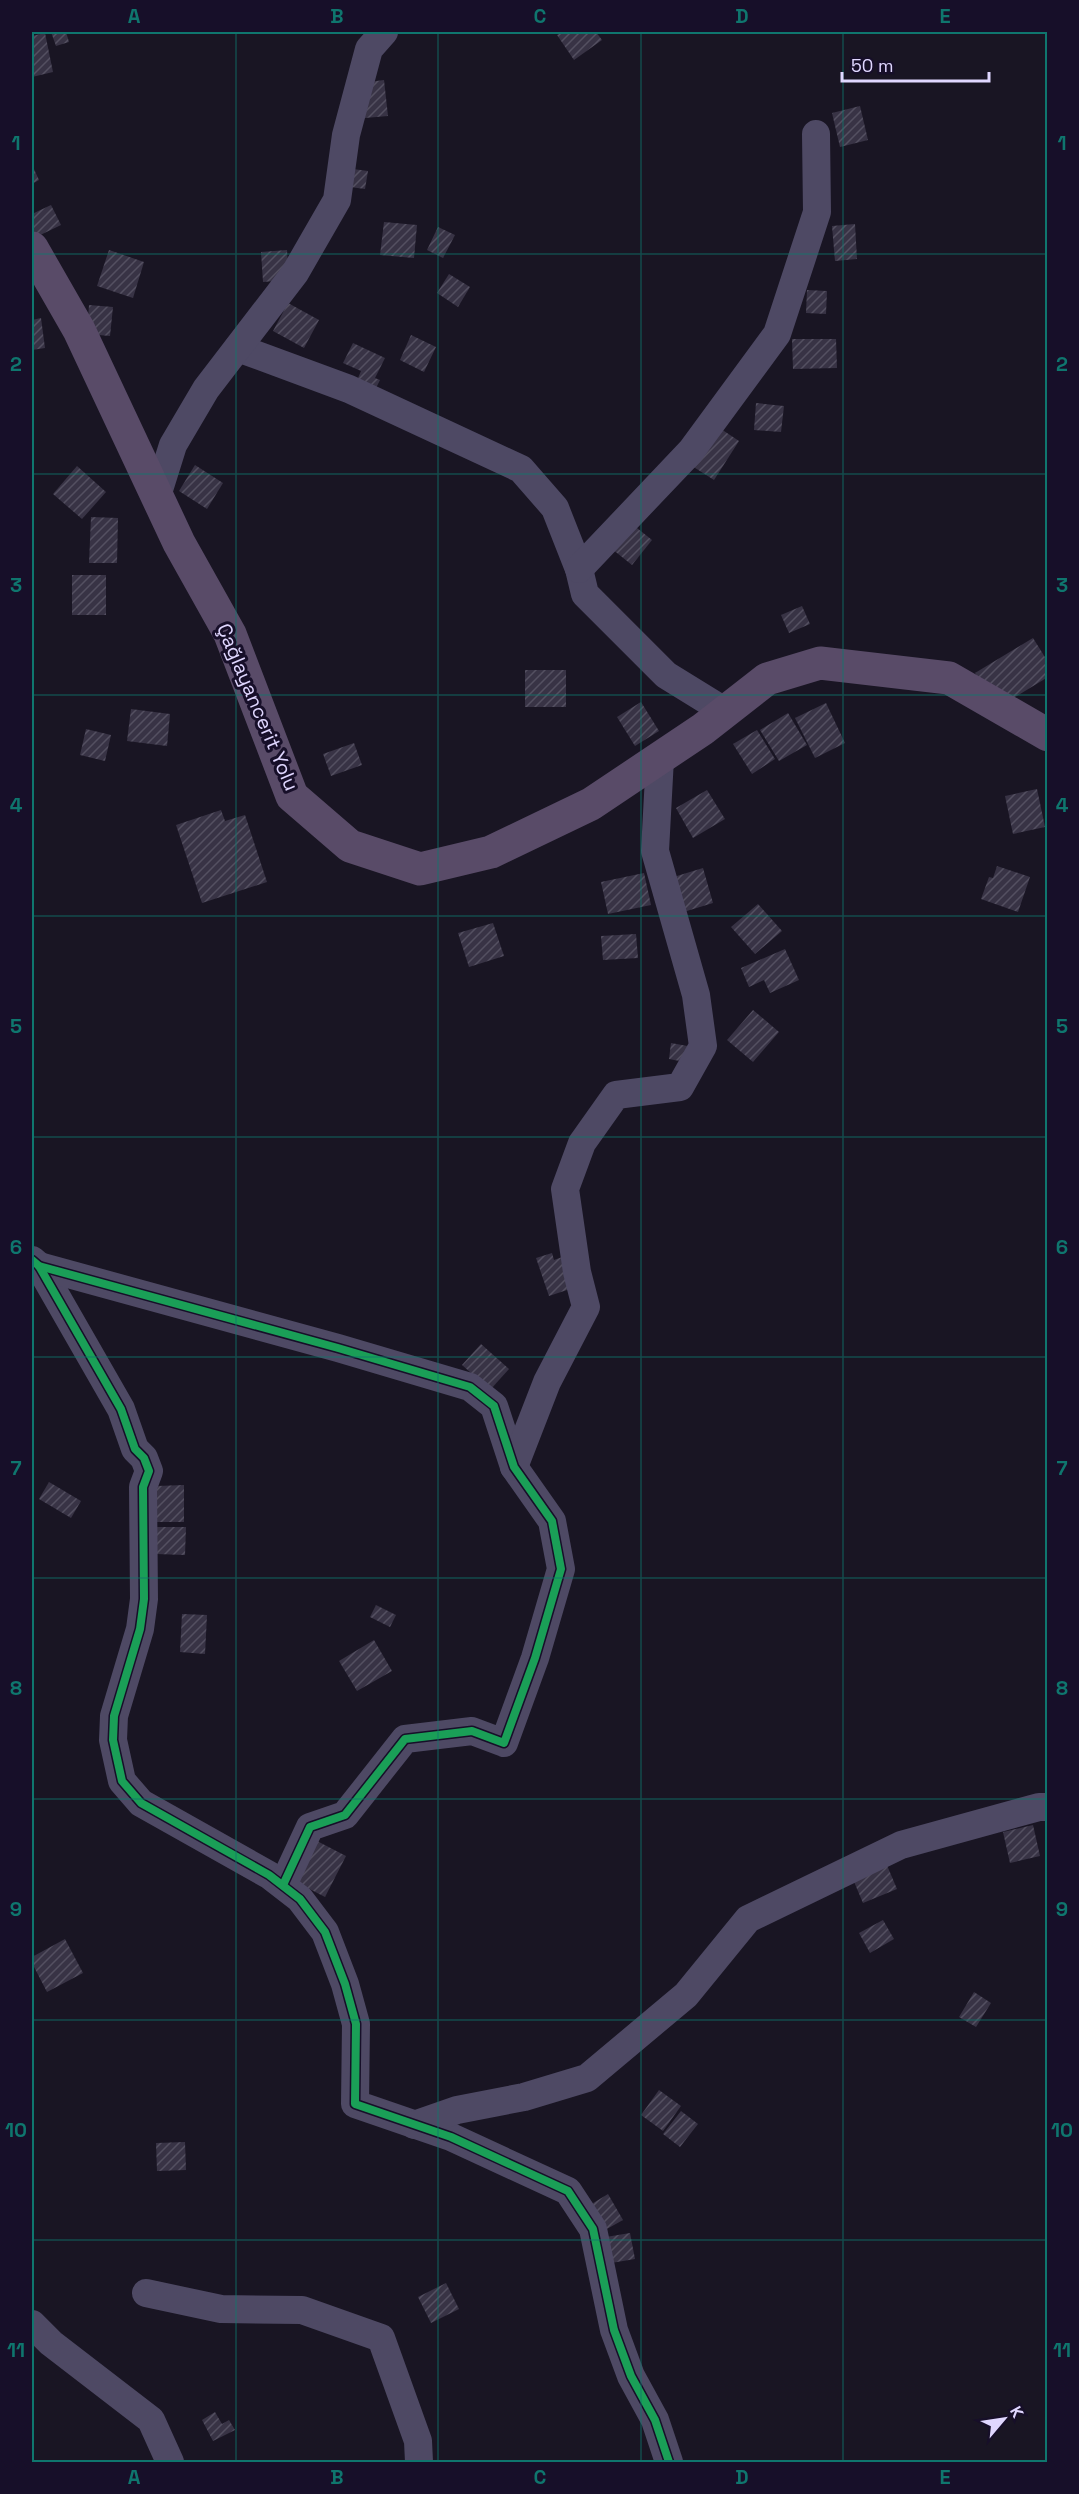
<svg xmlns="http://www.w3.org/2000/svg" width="1079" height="2494" viewBox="0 0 1079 2494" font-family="'Space Grotesk',sans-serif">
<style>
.building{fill:url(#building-hatch)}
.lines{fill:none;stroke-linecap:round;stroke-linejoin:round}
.minor{stroke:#4e4964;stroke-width:28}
.major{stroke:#594b68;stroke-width:33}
.cycleway-casing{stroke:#170f29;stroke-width:11}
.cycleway{stroke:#1a9f57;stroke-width:8}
.grid{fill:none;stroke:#0f766e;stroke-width:1.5;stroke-opacity:0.55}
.labels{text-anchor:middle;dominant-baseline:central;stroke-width:6;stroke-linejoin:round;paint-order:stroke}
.street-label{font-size:20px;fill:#e0d7ff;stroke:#170f29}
.neatline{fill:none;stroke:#0f766e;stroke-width:2}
.grid-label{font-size:20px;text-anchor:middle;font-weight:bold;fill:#0f766e}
</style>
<defs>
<pattern id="building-hatch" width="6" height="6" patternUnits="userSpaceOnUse" patternTransform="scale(1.5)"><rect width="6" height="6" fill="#383345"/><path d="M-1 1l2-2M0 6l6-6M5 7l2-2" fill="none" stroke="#545061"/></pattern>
</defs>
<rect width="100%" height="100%" fill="#191523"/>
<g class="building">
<path d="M 51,32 L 66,32 L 69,42 L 56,46 Z"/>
<path d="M 563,32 L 596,32 L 602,40 L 574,60 L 557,35 Z"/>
<path d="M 45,33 L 53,72 L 32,77 L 32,36 Z"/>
<path d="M 384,80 L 388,116 L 365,118 L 361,83 Z"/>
<path d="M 860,106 L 868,140 L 840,147 L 832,113 Z"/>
<path d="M 33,167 L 39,180 L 32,184 L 32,168 Z"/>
<path d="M 353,169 L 368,171 L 365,189 L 350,187 Z"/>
<path d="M 51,205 L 61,225 L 32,239 L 32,214 Z"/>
<path d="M 384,222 L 417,225 L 414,258 L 380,255 Z"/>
<path d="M 855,224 L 857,259 L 835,261 L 832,226 Z"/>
<path d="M 438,227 L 455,235 L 443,258 L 427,250 Z"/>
<path d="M 109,250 L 144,262 L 133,298 L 97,286 Z"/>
<path d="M 287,250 L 289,280 L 263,282 L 261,252 Z"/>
<path d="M 449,274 L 470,287 L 458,307 L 437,293 Z"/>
<path d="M 807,290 L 827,291 L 826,314 L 806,313 Z"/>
<path d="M 288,303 L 319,320 L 304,348 L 273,331 Z"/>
<path d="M 89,305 L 113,307 L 110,336 L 87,334 Z"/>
<path d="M 41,318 L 45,348 L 32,350 L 32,320 Z"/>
<path d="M 411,335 L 436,347 L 424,372 L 400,360 Z"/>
<path d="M 792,339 L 836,339 L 837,368 L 793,369 Z"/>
<path d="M 353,343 L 385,358 L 375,378 L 380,380 L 373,394 L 355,385 L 361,371 L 343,363 Z"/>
<path d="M 756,403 L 784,406 L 781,432 L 754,430 Z"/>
<path d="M 718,427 L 739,441 L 714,480 L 692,466 Z"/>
<path d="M 195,465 L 223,483 L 207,509 L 179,491 Z"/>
<path d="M 77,466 L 106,492 L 82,519 L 53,494 Z"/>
<path d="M 91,517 L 118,518 L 117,563 L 89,563 Z"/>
<path d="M 632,524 L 652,540 L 632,565 L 612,549 Z"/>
<rect x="72" y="575" width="34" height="40"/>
<path d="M 802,606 L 810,624 L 789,633 L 781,615 Z"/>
<path d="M 1033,638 L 1048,662 L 1048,677 L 1007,702 L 988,694 L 975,673 Z"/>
<rect x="525" y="670" width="41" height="37"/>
<path d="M 641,702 L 659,731 L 635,746 L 617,717 Z"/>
<path d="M 826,703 L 845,743 L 815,758 L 795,718 Z"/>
<path d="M 131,709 L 170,714 L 167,746 L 127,741 Z"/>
<path d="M 788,713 L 807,745 L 779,761 L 760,730 Z"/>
<path d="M 86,729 L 111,735 L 105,761 L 80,755 Z"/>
<path d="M 757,730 L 775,759 L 752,774 L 733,744 Z"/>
<path d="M 354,743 L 362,765 L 331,776 L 323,754 Z"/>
<path d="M 1037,789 L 1045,827 L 1013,834 L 1005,796 Z"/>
<path d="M 707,790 L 725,819 L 693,838 L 676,808 Z"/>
<path d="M 221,810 L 225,821 L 245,815 L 267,882 L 202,903 L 176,825 Z"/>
<path d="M 997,866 L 1030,877 L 1018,912 L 981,899 L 989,877 L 993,878 Z"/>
<path d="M 703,868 L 713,903 L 677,914 L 667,879 Z"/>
<path d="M 644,873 L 651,905 L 608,914 L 601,882 Z"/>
<path d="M 758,904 L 782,931 L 755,954 L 731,927 Z"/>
<path d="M 493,923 L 504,956 L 469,967 L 458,933 Z"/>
<path d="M 636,934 L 638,958 L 603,960 L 601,936 Z"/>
<path d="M 785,949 L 799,980 L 770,993 L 764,980 L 749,987 L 741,968 Z"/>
<path d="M 753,1010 L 779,1032 L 753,1062 L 727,1040 Z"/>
<path d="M 671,1043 L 693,1047 L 690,1063 L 669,1059 Z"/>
<path d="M 552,1253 L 554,1260 L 565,1256 L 576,1287 L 549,1296 L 536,1258 Z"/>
<path d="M 481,1344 L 509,1369 L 490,1390 L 462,1365 Z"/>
<path d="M 49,1482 L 81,1501 L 71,1518 L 39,1499 Z"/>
<path d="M 184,1485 L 184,1522 L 157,1522 L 157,1486 Z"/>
<path d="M 157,1527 L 186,1527 L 185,1555 L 156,1554 Z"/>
<path d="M 376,1605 L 396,1615 L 390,1627 L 370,1617 Z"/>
<path d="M 182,1614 L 207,1615 L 205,1654 L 180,1652 Z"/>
<path d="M 374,1640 L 392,1671 L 357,1691 L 339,1661 Z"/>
<path d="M 1033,1825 L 1040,1856 L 1010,1863 L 1003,1832 Z"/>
<path d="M 317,1841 L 346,1856 L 325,1897 L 296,1882 Z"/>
<path d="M 886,1863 L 897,1889 L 863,1903 L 852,1877 Z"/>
<path d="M 883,1920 L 894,1939 L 870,1953 L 859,1933 Z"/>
<path d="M 65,1939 L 83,1973 L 47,1992 L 32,1963 L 32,1957 Z"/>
<path d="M 974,1992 L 991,2003 L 976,2027 L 959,2017 Z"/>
<path d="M 659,2090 L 681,2106 L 663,2131 L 641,2115 Z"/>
<path d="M 681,2111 L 698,2124 L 680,2147 L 663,2134 Z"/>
<path d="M 185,2142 L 186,2170 L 157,2171 L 156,2143 Z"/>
<path d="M 608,2194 L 623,2220 L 605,2230 L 590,2205 Z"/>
<path d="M 630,2233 L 635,2259 L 611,2263 L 606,2237 Z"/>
<path d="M 446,2283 L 459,2309 L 431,2323 L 418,2297 Z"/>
<path d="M 215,2412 L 222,2424 L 229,2420 L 235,2430 L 213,2441 L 202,2420 Z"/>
</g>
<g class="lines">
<g class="minor">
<path d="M 238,348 L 349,389 L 521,469 L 555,508 L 579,569 L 585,594 L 666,675 L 726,712"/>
<path d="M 157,496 L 173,445 L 206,389 L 295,273 L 337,200 L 346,135 L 369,49 L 384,32"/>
<path d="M 579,569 L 691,451 L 777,334 L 817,212 L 816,134"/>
<path d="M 32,1260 L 39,1266 L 121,1409 L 135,1449 L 144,1458 L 149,1471 L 143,1487 L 144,1599 L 140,1629 L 114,1716 L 113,1740 L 122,1781 L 141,1803 L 269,1875 L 300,1899 L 325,1932 L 345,1984 L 356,2024 L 355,2104 L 451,2137 L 568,2191 L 593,2229 L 614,2330 L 631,2376 L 655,2420 L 669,2462"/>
<path d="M 39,1266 L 338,1348 L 470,1387 L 494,1406 L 514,1467 L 552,1521 L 561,1569 L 535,1658 L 504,1743 L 472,1731 L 405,1739 L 345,1815 L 310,1827 L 283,1885"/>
<path d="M 514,1467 L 547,1382 L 586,1307 L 577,1272 L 565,1189 L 582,1143 L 616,1095 L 680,1087 L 703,1046 L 696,995 L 655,851 L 660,758"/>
<path d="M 414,2125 L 457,2110 L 524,2097 L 587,2078 L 686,1995 L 748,1919 L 901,1845 L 1039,1807 L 1048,1807"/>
<path d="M 146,2293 L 221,2309 L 302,2310 L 381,2338 L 418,2441 L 419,2462"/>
<path d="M 32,2324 L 51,2343 L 151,2420 L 170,2462"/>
</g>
<path class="major" d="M 32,248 L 79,330 L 179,543 L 230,634 L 292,796 L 350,846 L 420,869 L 491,852 L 591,804 L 703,729 L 767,679 L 820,663 L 949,678 L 1048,735"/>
<g class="cycleway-casing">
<g id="cycleway">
<path d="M 32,1260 L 39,1266 L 121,1409 L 135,1449 L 144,1458 L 149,1471 L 143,1487 L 144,1599 L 140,1629 L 114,1716 L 113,1740 L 122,1781 L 141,1803 L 269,1875 L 300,1899 L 325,1932 L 345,1984 L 356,2024 L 355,2104 L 451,2137 L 568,2191 L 593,2229 L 614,2330 L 631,2376 L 655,2420 L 669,2462"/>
<path d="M 39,1266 L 338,1348 L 470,1387 L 494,1406 L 514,1467 L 552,1521 L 561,1569 L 535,1658 L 504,1743 L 472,1731 L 405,1739 L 345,1815 L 310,1827 L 283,1885"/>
</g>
</g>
<use href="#cycleway" class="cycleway"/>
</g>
<path class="grid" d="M 236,32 L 236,2462M 438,32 L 438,2462M 641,32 L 641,2462M 843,32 L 843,2462M 32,254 L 1048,254M 32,474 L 1048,474M 32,695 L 1048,695M 32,916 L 1048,916M 32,1137 L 1048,1137M 32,1357 L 1048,1357M 32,1578 L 1048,1578M 32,1799 L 1048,1799M 32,2020 L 1048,2020M 32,2240 L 1048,2240"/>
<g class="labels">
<g class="street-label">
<text transform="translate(258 707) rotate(67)">Çağlayancerit Yolu</text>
</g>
</g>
<rect width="1079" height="2494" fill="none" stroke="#170f29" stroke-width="66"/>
<g transform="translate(1004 2419) rotate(61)" stroke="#170f29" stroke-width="4.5" paint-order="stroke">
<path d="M0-4.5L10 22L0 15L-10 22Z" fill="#e0d7ff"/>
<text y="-9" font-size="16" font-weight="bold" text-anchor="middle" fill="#e0d7ff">K</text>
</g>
<path d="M842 72v9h147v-9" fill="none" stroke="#e0d7ff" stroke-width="3"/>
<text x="851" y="72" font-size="18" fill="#e0d7ff" stroke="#170f29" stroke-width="4.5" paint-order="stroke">50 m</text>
<rect x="33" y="33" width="1013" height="2428" class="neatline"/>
<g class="grid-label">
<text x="134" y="23">A</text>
<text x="337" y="23">B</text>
<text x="540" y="23">C</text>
<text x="742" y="23">D</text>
<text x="945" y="23">E</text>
<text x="16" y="150">1</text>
<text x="1062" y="150">1</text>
<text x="16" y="371">2</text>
<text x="1062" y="371">2</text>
<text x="16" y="592">3</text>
<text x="1062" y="592">3</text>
<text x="16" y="812">4</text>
<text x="1062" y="812">4</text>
<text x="16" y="1033">5</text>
<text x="1062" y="1033">5</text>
<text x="16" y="1254">6</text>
<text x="1062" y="1254">6</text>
<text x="16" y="1475">7</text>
<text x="1062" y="1475">7</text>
<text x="16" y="1695">8</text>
<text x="1062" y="1695">8</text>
<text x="16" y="1916">9</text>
<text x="1062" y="1916">9</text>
<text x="16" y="2137">10</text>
<text x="1062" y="2137">10</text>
<text x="16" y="2357">11</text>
<text x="1062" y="2357">11</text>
<text x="134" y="2484">A</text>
<text x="337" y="2484">B</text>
<text x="540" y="2484">C</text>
<text x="742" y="2484">D</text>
<text x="945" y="2484">E</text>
</g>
</svg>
